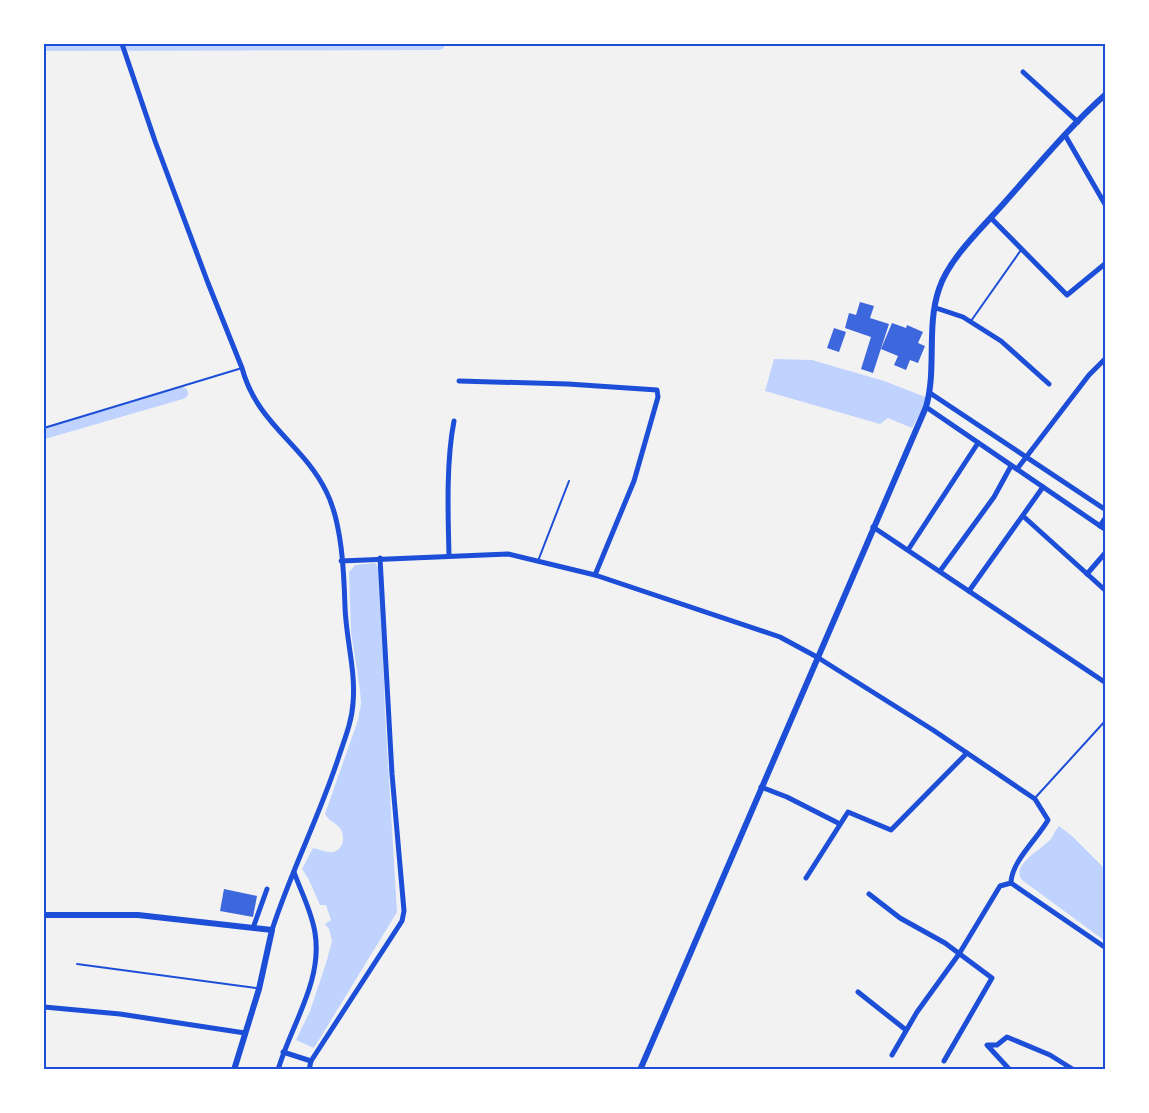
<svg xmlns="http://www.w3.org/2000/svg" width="1149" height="1113" viewBox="0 0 1149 1113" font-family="'Public Sans',sans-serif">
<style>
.water{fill:#bfd3fe}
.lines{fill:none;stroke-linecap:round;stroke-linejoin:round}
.canal{stroke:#bfd3fe;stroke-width:12}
.building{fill:#3d67dc}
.service{stroke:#1d4ed8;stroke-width:2}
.minor{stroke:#1d4ed8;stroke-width:5}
.tertiary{stroke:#1d4ed8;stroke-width:6}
.neatline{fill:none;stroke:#1d4ed8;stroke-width:2}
</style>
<rect width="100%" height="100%" fill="#f2f2f2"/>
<g class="water">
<path d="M 774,359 L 812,360 L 884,381 L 928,398 L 912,428 L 888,418 L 880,424 L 765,391 Z"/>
<path d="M 375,563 L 379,569 L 381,593 L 385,712 L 397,912 L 314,1048 L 296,1040 L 310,1011 L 327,960 L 332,941 L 329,929 L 325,924 L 331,920 L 326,905 L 320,905 L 308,878 L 302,869 L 313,848 C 319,849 327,853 333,852 C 344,850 346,835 339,827 C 334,822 328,820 325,814 L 358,720 L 361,704 L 360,690 L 351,632 L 349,572 L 355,565 Z"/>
<path d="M 1059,826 L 1072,836 L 1105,869 L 1105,941 L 1022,880 C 1011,865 1039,851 1049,841 C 1054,836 1054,831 1059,826 Z"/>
</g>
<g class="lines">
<g class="canal">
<path d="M 44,45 L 439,44"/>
<path d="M 44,433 L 182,393"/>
</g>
</g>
<g class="building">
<path d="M 860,302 L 874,306 L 870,318 L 889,324 L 873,373 L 861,369 L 871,337 L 845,328 L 849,313 L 856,315 Z"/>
<path d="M 892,323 L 906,328 L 907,325 L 923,332 L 918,343 L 925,346 L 918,363 L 910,360 L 906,370 L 894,365 L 898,356 L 881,349 Z"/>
<path d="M 834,328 L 846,332 L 839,352 L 827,348 Z"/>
<path d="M 224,889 L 257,896 L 253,917 L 220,911 Z"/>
</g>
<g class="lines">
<g class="service">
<path d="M 971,321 L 1021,250"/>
<path d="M 44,428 L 242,368"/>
<path d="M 538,561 L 569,481"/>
<path d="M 44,637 L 44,846"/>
<path d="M 1035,798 L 1106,720"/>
<path d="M 77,964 L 256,988"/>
</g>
<g class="minor">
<path d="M 122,44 L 155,141 L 208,283 L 242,368 C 257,424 303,444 326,491 C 342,522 344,573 345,607 C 346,639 356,671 353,703 C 352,721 345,738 339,756 C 320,815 291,871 272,930"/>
<path d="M 1023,72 L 1078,122"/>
<path d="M 1065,135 L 1106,206"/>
<path d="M 991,218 L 1067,295 L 1106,263"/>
<path d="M 936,308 L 963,317 L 1001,341 L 1049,384"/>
<path d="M 459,381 L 568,384 L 657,390 L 658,397 L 634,481 L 595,575"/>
<path d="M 930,393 L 1106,510"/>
<path d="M 926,407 L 1106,530"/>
<path d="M 1017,469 L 1089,375 L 1106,358"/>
<path d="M 1023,516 L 1106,591"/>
<path d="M 1100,526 L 1106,517"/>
<path d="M 873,527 L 1106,683"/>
<path d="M 908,550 L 978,443"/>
<path d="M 449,555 C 448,514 446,462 454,421"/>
<path d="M 341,561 L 508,554 L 595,575 L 780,637 L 817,657 L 933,730 L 1035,799 L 1048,820 C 1038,838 1011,862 1011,883 L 1106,948"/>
<path d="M 940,571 L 994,497 L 1011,466"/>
<path d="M 1087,574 L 1106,552"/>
<path d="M 969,591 L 1043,487"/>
<path d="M 761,787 L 787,797 L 840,824"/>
<path d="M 806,878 L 848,812 L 891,830 L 967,753"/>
<path d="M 869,894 L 900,918 L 945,943 L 992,978 L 944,1061"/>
<path d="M 253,928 L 267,889"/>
<path d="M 858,992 L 906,1030"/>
<path d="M 44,1007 L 120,1014 L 245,1033"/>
<path d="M 283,1052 L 311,1061"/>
<path d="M 892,1055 L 917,1012 L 959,954 L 1000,886 L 1011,883"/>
<path d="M 278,1070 C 291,1025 323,981 315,933 C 312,912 301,892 294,872"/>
<path d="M 309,1070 L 311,1061 L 402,921 L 404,911 L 392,774 L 380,558"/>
<path d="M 1010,1070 L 987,1045 L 997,1045 L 1007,1037 L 1050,1055 L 1074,1070"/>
</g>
<g class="tertiary">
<path d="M 44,915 L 138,915 L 272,930 L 259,989 L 234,1070"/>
<path d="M 640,1070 L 926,407 C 937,369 926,327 939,289 C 949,258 984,226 1005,202 C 1038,165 1069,127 1106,94"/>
</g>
</g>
<rect width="1149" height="1113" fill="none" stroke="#ffffff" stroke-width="90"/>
<rect x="45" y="45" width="1059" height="1023" class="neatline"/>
</svg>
